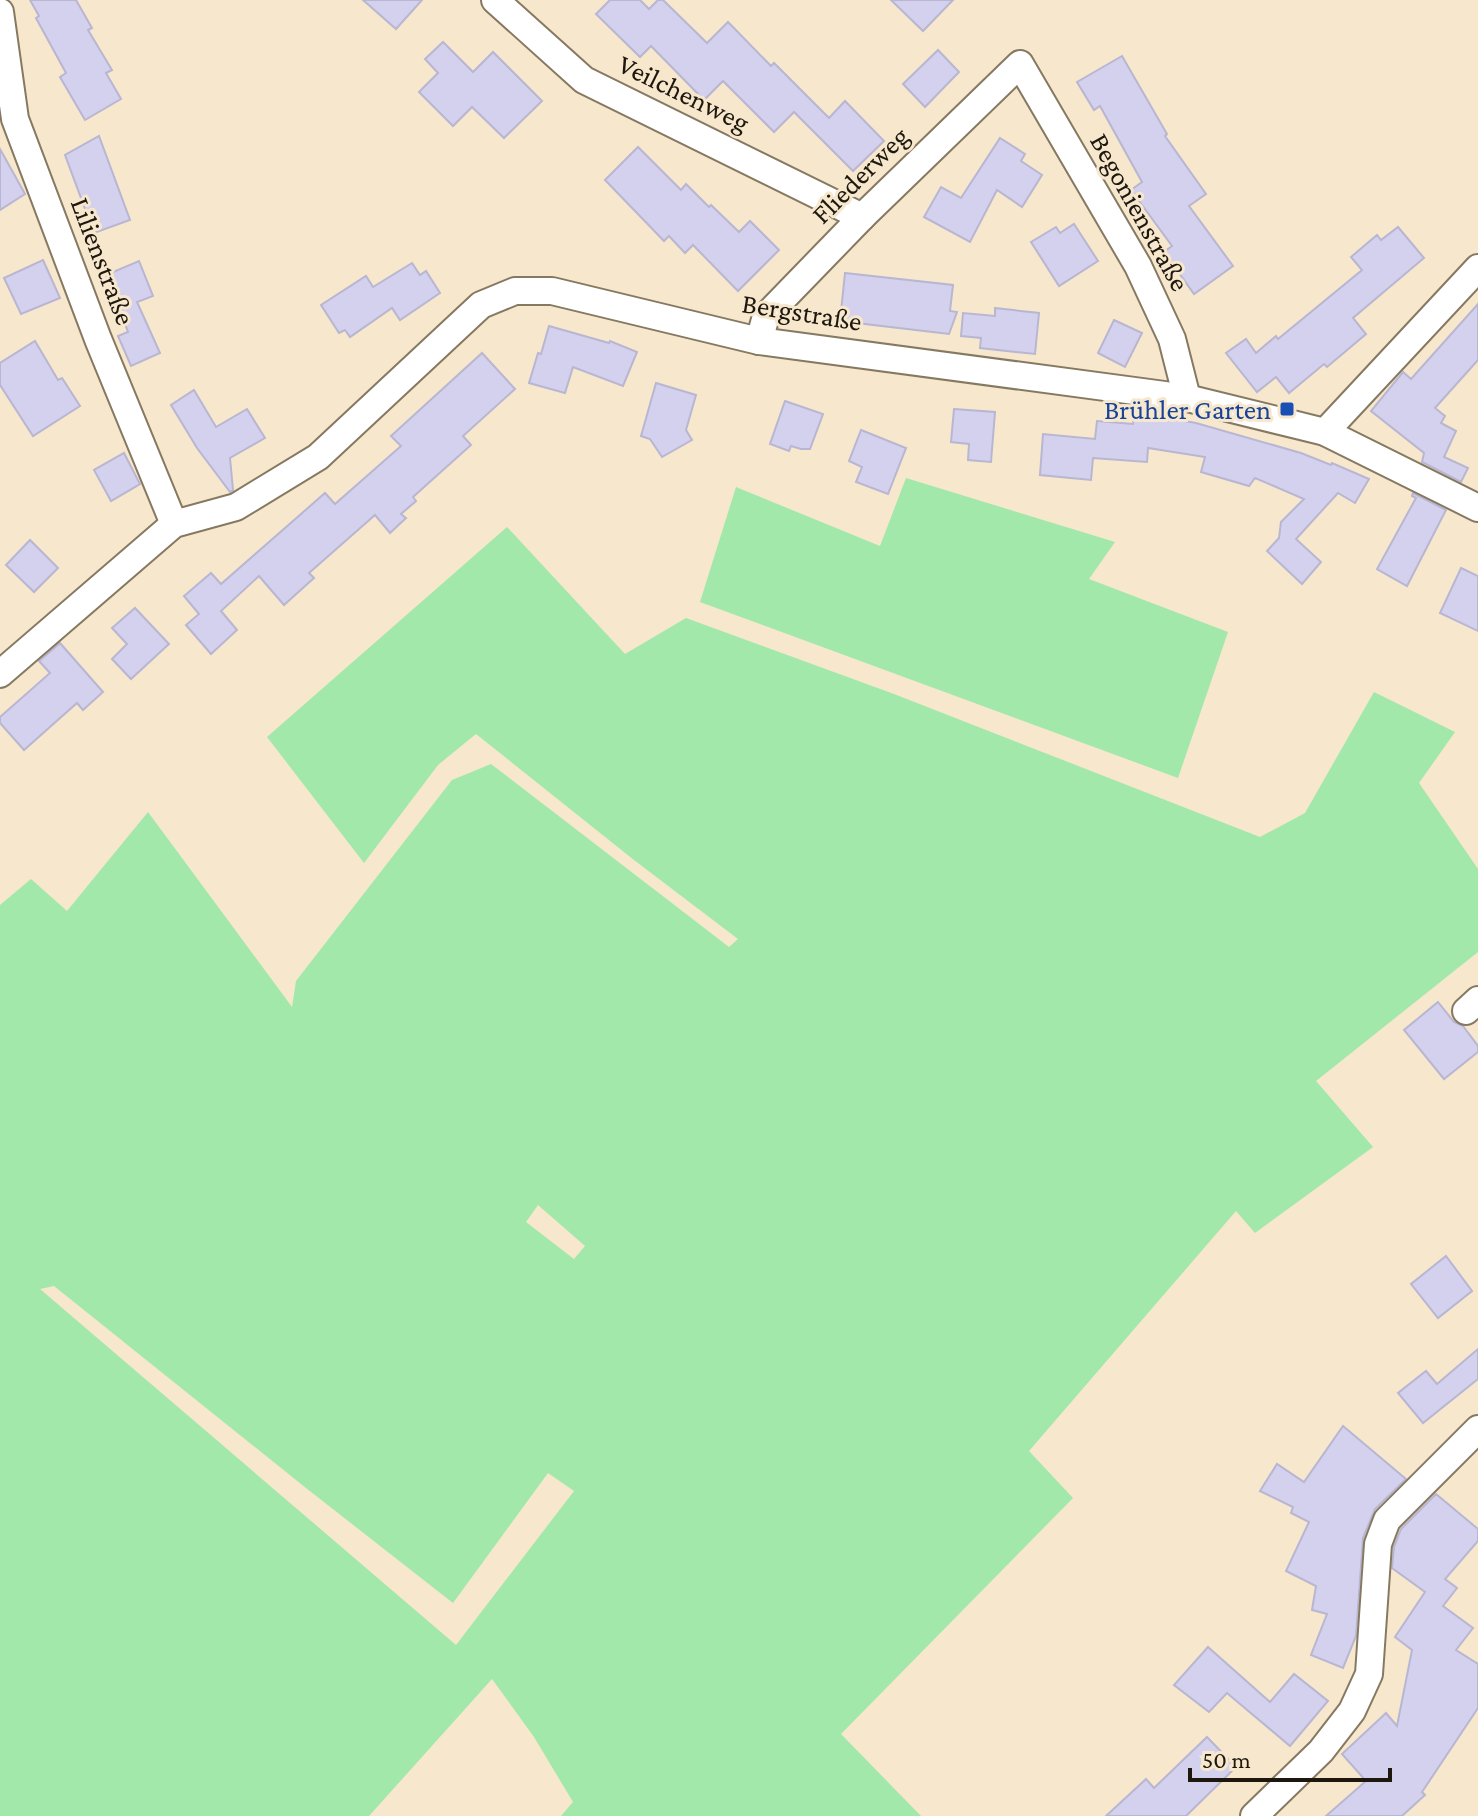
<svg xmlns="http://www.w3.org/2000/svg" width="1478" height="1816" viewBox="0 0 1478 1816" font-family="'Crimson Pro',serif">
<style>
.green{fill:#a2e8ab;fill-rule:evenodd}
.building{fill:#d3d1ed;stroke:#b8b6d1;stroke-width:2}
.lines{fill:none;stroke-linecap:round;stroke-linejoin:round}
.minor-casing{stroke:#867962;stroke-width:30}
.minor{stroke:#fff;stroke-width:26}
.transit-dot{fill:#1a4fb4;stroke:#f6e7cd;stroke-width:3}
.labels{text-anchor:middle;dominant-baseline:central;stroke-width:6;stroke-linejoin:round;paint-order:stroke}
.street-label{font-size:28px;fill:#1d170e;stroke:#f6e7cd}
.transit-label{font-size:28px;fill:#164399;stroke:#f6e7cd;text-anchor:end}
</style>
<rect width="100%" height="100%" fill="#f6e7cd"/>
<g class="green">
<path d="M 906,478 L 1115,542 L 1089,579 L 1228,632 L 1178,778 L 700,602 L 736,487 L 880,546 Z"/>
<path d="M 507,527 L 625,654 L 686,618 L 894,694 L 1260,837 L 1305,813 L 1374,692 L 1455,732 L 1419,783 L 1478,869 L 1478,952 L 1316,1081 L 1373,1147 L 1255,1233 L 1236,1211 L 1029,1451 L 1073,1498 L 841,1734 L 921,1816 L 561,1816 L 573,1802 L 534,1737 L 492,1679 L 369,1816 L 0,1816 L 0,905 L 31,879 L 67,911 L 148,812 L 292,1007 L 296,981 L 452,780 L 491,764 L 729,947 L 738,939 L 634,860 L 476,734 L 438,765 L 364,863 L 267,737 ZM 538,1205 L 585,1246 L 574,1259 L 526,1222 ZM 54,1286 L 306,1488 L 453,1603 L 548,1473 L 574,1491 L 456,1645 L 40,1289 Z"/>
</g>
<g class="building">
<path d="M 30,0 L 76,0 L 92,28 L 88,30 L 112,70 L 106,73 L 121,99 L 85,120 L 60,77 L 66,73 L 36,18 L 39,16 Z"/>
<path d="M 363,0 L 422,0 L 396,29 Z"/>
<path d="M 610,0 L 640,0 L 649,9 L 658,0 L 663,0 L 707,43 L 728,22 L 771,66 L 774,63 L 829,118 L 845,101 L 884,141 L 853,171 L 794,112 L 774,132 L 723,81 L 704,100 L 651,46 L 640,57 L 596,14 Z"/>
<path d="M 891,0 L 953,0 L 923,31 Z"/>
<path d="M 443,42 L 473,72 L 493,52 L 542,101 L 504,138 L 472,107 L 453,126 L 419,92 L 438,73 L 425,59 Z"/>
<path d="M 938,50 L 959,72 L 925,107 L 903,84 Z"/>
<path d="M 1122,56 L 1167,134 L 1165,136 L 1206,194 L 1189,206 L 1233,266 L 1194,294 L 1164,252 L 1172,246 L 1131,190 L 1142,182 L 1100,106 L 1094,110 L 1077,82 Z"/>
<path d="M 99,136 L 130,220 L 94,233 L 65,155 Z"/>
<path d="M 1000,138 L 1025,154 L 1021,161 L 1042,175 L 1022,207 L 997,190 L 970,242 L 924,217 L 941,187 L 961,198 Z"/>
<path d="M 638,147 L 681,190 L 686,184 L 709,207 L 711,205 L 739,232 L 750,221 L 779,250 L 738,291 L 693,245 L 685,253 L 669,236 L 664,241 L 605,180 Z"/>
<path d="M 0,149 L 25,194 L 0,210 Z"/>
<path d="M 1074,224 L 1098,261 L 1059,286 L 1031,242 L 1056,227 L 1060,233 Z"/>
<path d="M 1398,227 L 1424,258 L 1353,318 L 1366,334 L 1327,367 L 1324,364 L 1289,393 L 1276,377 L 1257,392 L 1226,353 L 1246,339 L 1256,353 L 1276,336 L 1278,339 L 1362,270 L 1351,257 L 1377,235 L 1381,240 Z"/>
<path d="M 43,260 L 60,298 L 21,314 L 4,278 Z"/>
<path d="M 139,261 L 153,296 L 137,302 L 160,353 L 131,366 L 118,336 L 128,332 L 106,275 Z"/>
<path d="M 412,263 L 420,275 L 426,271 L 440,293 L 400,320 L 392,308 L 350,337 L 345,330 L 339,333 L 321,305 L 366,276 L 373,287 Z"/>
<path d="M 845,273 L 953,285 L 950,311 L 957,312 L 949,334 L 840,321 Z"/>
<path d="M 1478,304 L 1478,360 L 1435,408 L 1445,416 L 1441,423 L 1456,431 L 1444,457 L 1468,468 L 1461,482 L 1422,462 L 1424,453 L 1371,411 L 1403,372 L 1411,379 Z"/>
<path d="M 995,308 L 1039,313 L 1035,354 L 980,348 L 981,338 L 961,336 L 963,313 L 995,316 Z"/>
<path d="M 1114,320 L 1142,333 L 1125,367 L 1098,353 Z"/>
<path d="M 549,326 L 609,343 L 610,341 L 637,352 L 623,386 L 573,367 L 565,393 L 529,383 L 538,353 L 541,354 Z"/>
<path d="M 35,341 L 58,380 L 62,378 L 80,406 L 33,436 L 0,385 L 0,363 Z"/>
<path d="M 482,353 L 515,389 L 463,436 L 471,445 L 413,497 L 416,501 L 401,514 L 406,518 L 390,533 L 375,515 L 309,573 L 314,578 L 284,605 L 259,576 L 221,611 L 237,630 L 211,654 L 186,625 L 199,614 L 184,596 L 211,573 L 221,584 L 325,493 L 335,504 L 401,446 L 391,436 Z"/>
<path d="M 656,383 L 696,395 L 686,430 L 692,440 L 662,457 L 650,439 L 641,436 Z"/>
<path d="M 194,390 L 216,427 L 247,409 L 265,438 L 230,458 L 233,490 L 230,492 L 197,448 L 171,405 Z"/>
<path d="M 785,401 L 823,414 L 810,449 L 801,449 L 791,446 L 789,451 L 770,444 Z"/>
<path d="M 954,409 L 995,412 L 991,462 L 968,460 L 969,444 L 951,442 Z"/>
<path d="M 1134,412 L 1196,423 L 1301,453 L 1331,465 L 1332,463 L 1369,479 L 1355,503 L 1338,493 L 1296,539 L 1321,562 L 1302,584 L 1267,551 L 1279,538 L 1281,522 L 1304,499 L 1255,478 L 1249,486 L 1201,472 L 1205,457 L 1148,448 L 1147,462 L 1093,458 L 1091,480 L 1040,475 L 1043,434 L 1095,439 L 1097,421 L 1133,424 Z"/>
<path d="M 861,430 L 906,448 L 888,494 L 856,482 L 862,467 L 849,461 Z"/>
<path d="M 124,453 L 140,484 L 111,501 L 94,470 Z"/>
<path d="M 1413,493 L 1446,510 L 1407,586 L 1377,569 L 1416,498 L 1412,496 Z"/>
<path d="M 30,540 L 58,568 L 34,592 L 6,565 Z"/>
<path d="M 1461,568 L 1478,576 L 1478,631 L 1440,613 Z"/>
<path d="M 135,608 L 169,644 L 131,679 L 112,659 L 127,644 L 112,628 Z"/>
<path d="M 60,643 L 103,692 L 83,710 L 77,703 L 24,750 L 0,723 L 0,717 L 50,673 L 39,661 Z"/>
<path d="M 1438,1002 L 1454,1022 L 1463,1026 L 1478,1046 L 1478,1052 L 1444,1079 L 1404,1030 Z"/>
<path d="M 1446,1256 L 1472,1291 L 1438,1318 L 1411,1284 Z"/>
<path d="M 1478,1349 L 1478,1379 L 1423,1423 L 1398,1393 L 1426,1371 L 1437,1384 Z"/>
<path d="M 1343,1426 L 1406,1479 L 1375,1509 L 1363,1538 L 1356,1636 L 1343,1668 L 1311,1655 L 1327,1614 L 1312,1610 L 1316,1586 L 1286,1571 L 1309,1522 L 1291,1513 L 1293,1507 L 1260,1491 L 1277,1464 L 1304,1482 Z"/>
<path d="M 1436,1494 L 1478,1529 L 1478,1541 L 1445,1579 L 1457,1588 L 1443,1606 L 1473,1628 L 1456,1650 L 1478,1664 L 1478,1708 L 1422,1792 L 1425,1795 L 1402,1816 L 1326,1816 L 1366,1781 L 1342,1754 L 1386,1713 L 1397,1726 L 1412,1650 L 1395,1637 L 1425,1592 L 1392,1568 L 1394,1547 L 1401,1529 Z"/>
<path d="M 1208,1647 L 1270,1702 L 1294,1674 L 1328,1701 L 1290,1746 L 1227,1693 L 1209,1712 L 1174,1685 Z"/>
<path d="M 1207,1737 L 1236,1767 L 1186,1816 L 1106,1816 L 1146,1779 L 1154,1788 Z"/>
</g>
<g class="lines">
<g class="minor-casing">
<g id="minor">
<path d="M 495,0 L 584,80 L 862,217"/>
<path d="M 0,12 L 15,119 L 98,339 L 174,524"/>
<path d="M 759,341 L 766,316 L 862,217 L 1020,64 L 1138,266 L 1172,339 L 1187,398"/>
<path d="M 1325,432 L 1478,268"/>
<path d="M 0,674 L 174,524 L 236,507 L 318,457 L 481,305 L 515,291 L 552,291 L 759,341 L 1187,398 L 1325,432 L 1478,508"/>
<path d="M 1466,1011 L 1478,1000"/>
<path d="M 1254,1816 L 1321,1751 L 1352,1711 L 1369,1674 L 1378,1544 L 1387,1520 L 1478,1429"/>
</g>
</g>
<use href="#minor" class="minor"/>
</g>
<rect class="transit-dot" x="1279" y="401" width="16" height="16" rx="4"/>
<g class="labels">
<g class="street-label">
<text transform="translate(684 93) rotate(26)">Veilchenweg</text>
<text transform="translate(860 175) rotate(-45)">Fliederweg</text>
<text transform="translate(1140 212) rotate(61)">Begonienstraße</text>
<text transform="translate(103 261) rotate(69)">Lilienstraße</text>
<text transform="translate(802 312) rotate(9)">Bergstraße</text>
</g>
<g class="transit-label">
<text x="1271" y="409">Brühler Garten</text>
</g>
</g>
<path d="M1190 1768v12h200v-12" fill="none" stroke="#1d170e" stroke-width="4"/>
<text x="1202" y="1768" font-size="24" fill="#1d170e" stroke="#f6e7cd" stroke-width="6" paint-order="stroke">50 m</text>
</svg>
